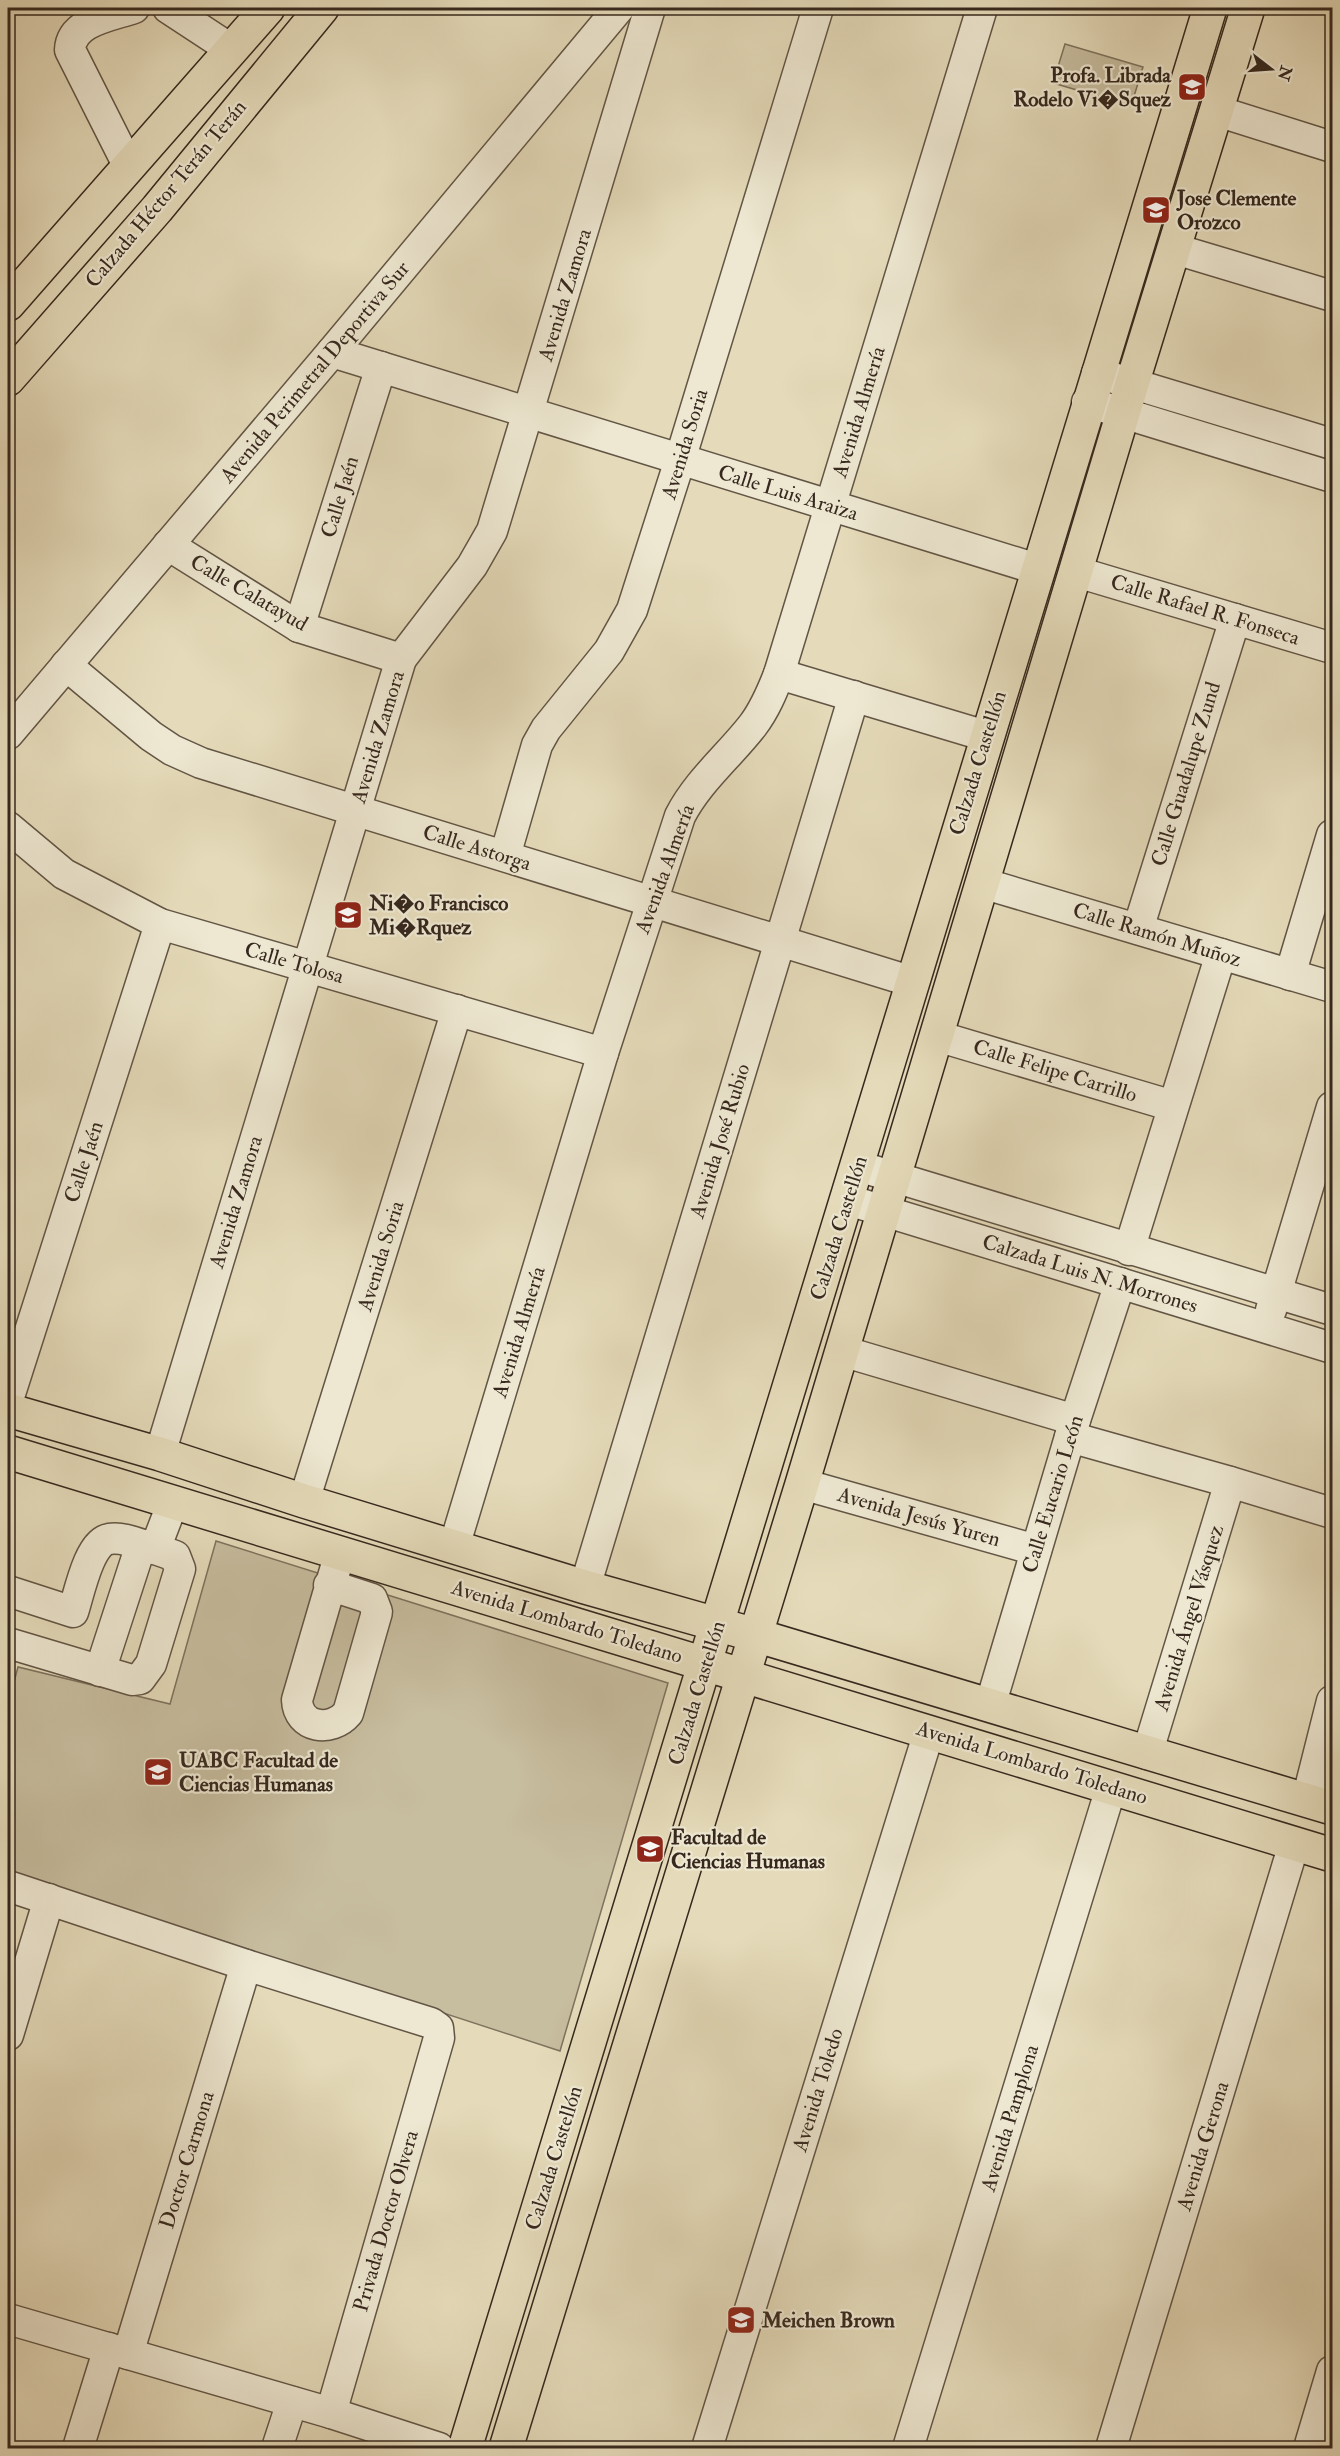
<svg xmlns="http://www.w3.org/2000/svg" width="1340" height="2456" viewBox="0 0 1340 2456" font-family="'IM FELL Double Pica',serif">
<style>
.green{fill:#c7bd9f;stroke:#7e725e;stroke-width:1.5}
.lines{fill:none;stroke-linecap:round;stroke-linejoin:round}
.minor-casing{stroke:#625545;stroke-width:33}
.major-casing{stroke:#36281e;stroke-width:36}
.minor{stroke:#eee8d2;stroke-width:30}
.major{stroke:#e5dbba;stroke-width:33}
.labels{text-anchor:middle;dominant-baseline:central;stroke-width:4.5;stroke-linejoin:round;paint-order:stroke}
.poi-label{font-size:21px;font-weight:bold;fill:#36281e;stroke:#eee8d2;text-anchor:start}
.street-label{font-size:21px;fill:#36281e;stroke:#eee8d2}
</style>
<rect width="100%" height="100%" fill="#e5dbba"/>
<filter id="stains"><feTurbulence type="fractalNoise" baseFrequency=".00333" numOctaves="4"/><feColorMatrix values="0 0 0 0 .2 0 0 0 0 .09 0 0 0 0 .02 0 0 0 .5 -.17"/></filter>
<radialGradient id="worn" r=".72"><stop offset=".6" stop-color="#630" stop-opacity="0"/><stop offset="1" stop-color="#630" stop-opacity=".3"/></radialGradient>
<g class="green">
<path d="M 1065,44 L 1143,67 L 1131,106 L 1053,83 Z"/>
<path d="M 216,1541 L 668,1683 L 560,2051 L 8,1871 L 8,1704 L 18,1667 L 170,1704 Z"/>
</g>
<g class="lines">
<g class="minor-casing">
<g id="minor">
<path d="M 168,8 L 232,50"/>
<path d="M 1217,111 L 1332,147"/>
<path d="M 129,167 L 70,50 C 71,21 111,16 134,8"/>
<path d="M 1175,249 L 1332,296"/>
<path d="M 332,352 L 1037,569"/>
<path d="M 1097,373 L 1332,444"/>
<path d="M 1087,402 L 1332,477"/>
<path d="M 168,545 L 299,627 L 401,659"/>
<path d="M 1077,572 L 1332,648"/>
<path d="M 299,627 L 381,367"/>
<path d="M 66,665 L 151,736 L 172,750 L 201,763 L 913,982"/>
<path d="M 779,674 L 986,736"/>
<path d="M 8,734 L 332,352 L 619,8"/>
<path d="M 8,827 L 64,874 L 160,924 L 603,1053"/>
<path d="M 505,856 L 537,745 L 546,729 L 609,651 L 632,610 L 680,460 L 818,8"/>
<path d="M 982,883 L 1332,987"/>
<path d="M 1138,929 L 1235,619"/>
<path d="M 1290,975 L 1332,835"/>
<path d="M 937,1036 L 1173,1106"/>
<path d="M 858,1166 L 1332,1310"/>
<path d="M 848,1200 L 1332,1348"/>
<path d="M 1129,1250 L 1221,954"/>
<path d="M 1271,1310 L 1332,1107"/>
<path d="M 842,1351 L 1075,1420"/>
<path d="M 8,1400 L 160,924"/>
<path d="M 1070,1437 L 1230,1482 L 1332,1513"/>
<path d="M 160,1454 L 401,659 L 472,566 L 492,531 L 650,8"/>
<path d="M 802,1484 L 1036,1550"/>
<path d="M 304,1501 L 457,1010"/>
<path d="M 454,1547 L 603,1053 L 680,816 C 698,781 729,756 753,725 C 765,709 772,692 779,674 L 982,8"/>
<path d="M 329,1585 L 372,1599 L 377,1612 L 348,1713 C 331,1733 298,1728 297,1700 L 340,1553"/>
<path d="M 585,1587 L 854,696"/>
<path d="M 8,1591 L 73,1612 C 79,1594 89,1542 109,1539 C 123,1536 141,1545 155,1549 L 173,1502"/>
<path d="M 8,1643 L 132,1680 L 140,1679 L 151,1664 L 180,1569 L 175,1556 L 155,1549"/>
<path d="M 100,1671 L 141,1545"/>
<path d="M 990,1706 L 1075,1420 L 1120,1283"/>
<path d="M 1147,1754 L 1230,1482"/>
<path d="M 1307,1800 L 1332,1701"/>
<path d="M 8,1886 L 246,1965 L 431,2023 L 438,2028 L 439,2038 L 331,2413"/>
<path d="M 8,2035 L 49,1899"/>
<path d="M 8,2319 L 331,2413 L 439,2448"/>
<path d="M 128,2354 L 246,1965"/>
<path d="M 78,2448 L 109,2348"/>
<path d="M 277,2448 L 292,2402"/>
<path d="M 707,2448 L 929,1732"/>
<path d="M 908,2448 L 1111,1788"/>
<path d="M 1111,2448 L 1294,1844"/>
<path d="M 1309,2448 L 1332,2371"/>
</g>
</g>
<g class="major-casing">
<g id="major">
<path d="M 8,304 L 268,8"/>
<path d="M 8,379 L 157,209 L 322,8"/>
<path d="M 8,1410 L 160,1454 L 304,1501 L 585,1587 L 755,1635 L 1332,1808"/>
<path d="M 8,1452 L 1332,1855"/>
<path d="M 465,2448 C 719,1637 958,820 1210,8"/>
<path d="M 506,2448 L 802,1484 L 1123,413 L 1248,8"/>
</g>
</g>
<use href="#minor" class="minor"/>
<use href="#major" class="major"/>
</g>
<defs>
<g id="school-square" transform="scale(1.5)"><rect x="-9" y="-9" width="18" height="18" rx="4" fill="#8f2418" stroke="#eee8d2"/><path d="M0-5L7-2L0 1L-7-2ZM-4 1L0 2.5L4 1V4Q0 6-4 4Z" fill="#fff"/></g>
<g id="university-square" transform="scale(1.5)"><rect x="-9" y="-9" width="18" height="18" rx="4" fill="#8f2418" stroke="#eee8d2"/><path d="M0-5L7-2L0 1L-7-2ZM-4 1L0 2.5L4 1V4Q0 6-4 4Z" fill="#fff"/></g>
</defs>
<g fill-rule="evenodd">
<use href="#school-square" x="1192" y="87"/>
<use href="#school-square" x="1156" y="210"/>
<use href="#school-square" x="348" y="915"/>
<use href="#school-square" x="158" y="1772"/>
<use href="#university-square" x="650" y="1849"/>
<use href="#school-square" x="741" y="2320"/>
</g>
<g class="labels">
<g class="poi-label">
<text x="1171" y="75" text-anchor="end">Profa. Librada<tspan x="1171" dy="24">Rodelo Vi�Squez</tspan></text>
<text x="1177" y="198">Jose Clemente<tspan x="1177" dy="24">Orozco</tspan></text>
<text x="369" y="903">Ni�o Francisco<tspan x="369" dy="24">Mi�Rquez</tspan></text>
<text x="179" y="1760">UABC Facultad de<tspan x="179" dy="24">Ciencias Humanas</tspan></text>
<text x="671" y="1837">Facultad de<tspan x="671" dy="24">Ciencias Humanas</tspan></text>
<text x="762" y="2320">Meichen Brown</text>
</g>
<g class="street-label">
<text transform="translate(166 194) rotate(-50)">Calzada Héctor Terán Terán</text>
<text transform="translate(565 295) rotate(-73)">Avenida Zamora</text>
<text transform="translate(315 372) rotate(-50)">Avenida Perimetral Deportiva Sur</text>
<text transform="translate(859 412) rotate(-73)">Avenida Almería</text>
<text transform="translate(685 444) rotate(-73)">Avenida Soria</text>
<text transform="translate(788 493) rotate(17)">Calle Luis Araiza</text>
<text transform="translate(340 497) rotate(-73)">Calle Jaén</text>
<text transform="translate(249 593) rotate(30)">Calle Calatayud</text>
<text transform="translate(1205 610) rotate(17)">Calle Rafael R. Fonseca</text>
<text transform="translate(378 737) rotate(-73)">Avenida Zamora</text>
<text transform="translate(978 763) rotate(-73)">Calzada Castellón</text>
<text transform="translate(1186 774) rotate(-73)">Calle Guadalupe Zund</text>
<text transform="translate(477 848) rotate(17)">Calle Astorga</text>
<text transform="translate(665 869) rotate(-70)">Avenida Almería</text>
<text transform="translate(1157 935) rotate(17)">Calle Ramón Muñoz</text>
<text transform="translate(294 963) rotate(16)">Calle Tolosa</text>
<text transform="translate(1055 1071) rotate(17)">Calle Felipe Carrillo</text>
<text transform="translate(720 1141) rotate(-73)">Avenida José Rubio</text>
<text transform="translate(84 1162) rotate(-72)">Calle Jaén</text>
<text transform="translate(236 1202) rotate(-73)">Avenida Zamora</text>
<text transform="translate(839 1228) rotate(-73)">Calzada Castellón</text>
<text transform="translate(381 1256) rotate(-73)">Avenida Soria</text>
<text transform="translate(1090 1274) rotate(17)">Calzada Luis N. Morrones</text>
<text transform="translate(519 1332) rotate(-73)">Avenida Almería</text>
<text transform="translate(1053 1494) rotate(-73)">Calle Eucario León</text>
<text transform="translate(919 1517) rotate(16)">Avenida Jesús Yuren</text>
<text transform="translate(1189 1618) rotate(-73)">Avenida Ángel Vásquez</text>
<text transform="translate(567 1622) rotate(17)">Avenida Lombardo Toledano</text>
<text transform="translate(697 1693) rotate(-73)">Calzada Castellón</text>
<text transform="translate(1032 1763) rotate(17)">Avenida Lombardo Toledano</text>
<text transform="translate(818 2090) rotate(-73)">Avenida Toledo</text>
<text transform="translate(1010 2118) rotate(-73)">Avenida Pamplona</text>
<text transform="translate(1203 2146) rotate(-73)">Avenida Gerona</text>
<text transform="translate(554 2158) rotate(-73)">Calzada Castellón</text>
<text transform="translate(187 2160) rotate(-73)">Doctor Carmona</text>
<text transform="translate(386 2221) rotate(-74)">Privada Doctor Olvera</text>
</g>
</g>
<rect width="1340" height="2456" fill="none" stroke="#e5dbba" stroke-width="30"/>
<rect x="9" y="9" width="1322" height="2438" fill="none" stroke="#36281e" stroke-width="3"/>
<rect x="15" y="15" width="1310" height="2426" fill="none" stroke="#36281e" stroke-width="1.5"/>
<g transform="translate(1271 69) rotate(107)" stroke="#eee8d2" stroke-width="4.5" paint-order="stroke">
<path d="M0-4.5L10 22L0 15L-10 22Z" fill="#36281e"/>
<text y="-9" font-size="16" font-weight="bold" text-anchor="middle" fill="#36281e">N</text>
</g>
<rect width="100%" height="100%" filter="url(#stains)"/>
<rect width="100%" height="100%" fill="url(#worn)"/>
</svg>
